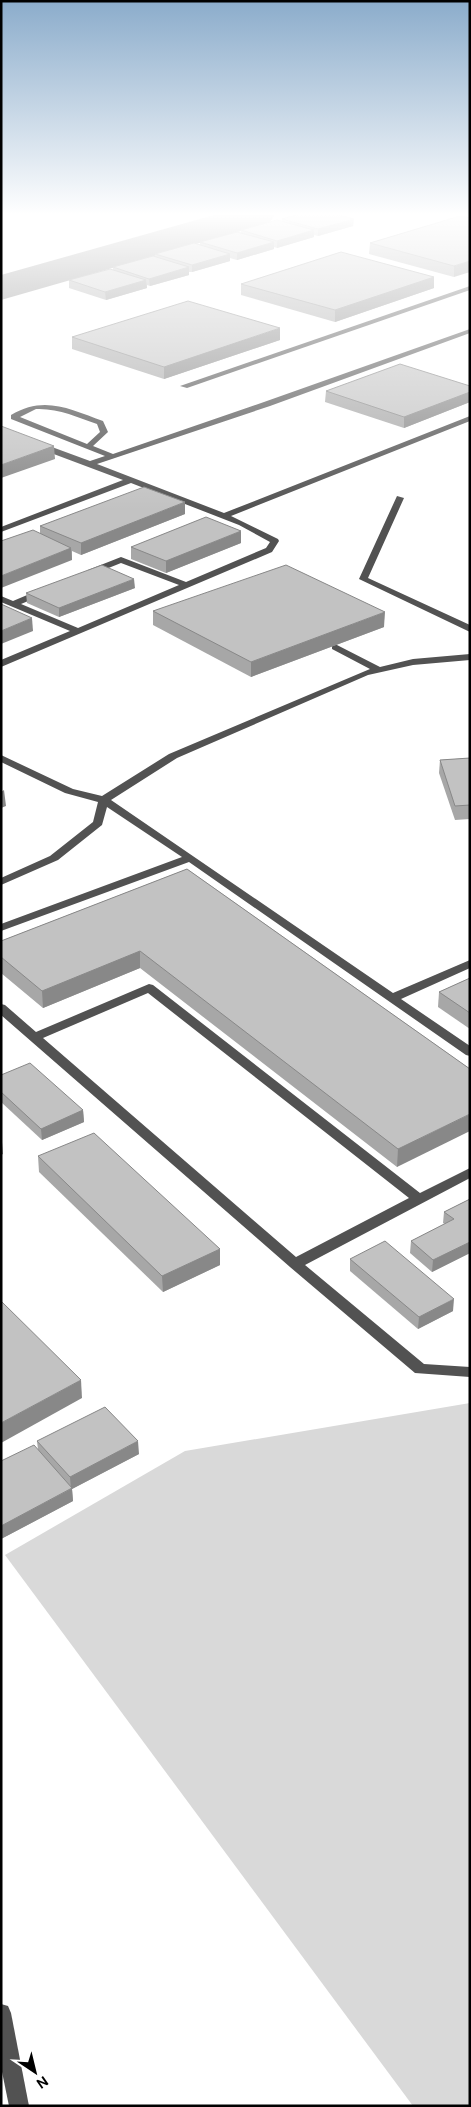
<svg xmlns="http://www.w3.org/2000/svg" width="471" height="2107" viewBox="0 0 471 2107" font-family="'DM Sans',sans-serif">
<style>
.green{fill:#d9d9d9}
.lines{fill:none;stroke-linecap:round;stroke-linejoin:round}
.taxiway{fill:#808080;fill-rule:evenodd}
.minor{fill:#525252;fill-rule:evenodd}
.wall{fill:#a7a7a7}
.shaded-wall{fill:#888}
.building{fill:#c2c2c2;stroke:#888}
</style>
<rect width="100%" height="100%" fill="#fff"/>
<path class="green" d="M 470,1403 L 470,2106 L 413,2106 L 5,1555 L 185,1451 Z"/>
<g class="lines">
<path class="taxiway" d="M 214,215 L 275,215 L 269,223 L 1,300 L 1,275 Z"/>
<g class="minor">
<path d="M 470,286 L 470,290 L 187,388 L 180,386 Z"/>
<path d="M 470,329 L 470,333 L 270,406 L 97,464 L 224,513 L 470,416 L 470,421 L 231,516 L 278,539 L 279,541 L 272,552 L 1,667 L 1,660 L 70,631 L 1,602 L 1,596 L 13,601 L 39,590 L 45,590 L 45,594 L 21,604 L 78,628 L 179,585 L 121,563 L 91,575 L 88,574 L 88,570 L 121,557 L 186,582 L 266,548 L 270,542 L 239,525 L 131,483 L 1,532 L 1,527 L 123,480 L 35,447 L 35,443 L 41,443 L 90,461 L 105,456 L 11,419 L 11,415 C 44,395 70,409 103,421 L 108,432 L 93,446 L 113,454 L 264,402 ZM 36,409 C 58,408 77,417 97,424 L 100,432 L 87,444 L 20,417 Z"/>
<path d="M 397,496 L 404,498 L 368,578 L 470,625 L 470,632 L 359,579 Z"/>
<path d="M 335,644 L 380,667 L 413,659 L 470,654 L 470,660 L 413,665 L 368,675 L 177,758 L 111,800 L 393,993 L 470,960 L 470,968 L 401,999 L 470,1046 L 470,1056 L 466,1055 L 189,862 L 1,931 L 1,924 L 182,857 L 107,807 L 102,825 L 58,860 L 1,885 L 1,878 L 50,856 L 93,822 L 98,802 L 65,793 L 1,762 L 1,755 L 73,789 L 102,796 L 169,754 L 370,669 L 332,649 L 332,645 Z"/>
<path d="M 149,984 L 153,985 L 420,1193 L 470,1168 L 470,1178 L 305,1265 L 424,1364 L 470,1367 L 470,1377 L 415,1373 L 290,1267 L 1,1015 L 1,1004 L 5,1005 L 36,1032 ZM 148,993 L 409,1198 L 296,1257 L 43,1038 Z"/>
<path d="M 1,2004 L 8,2006 L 11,2013 L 29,2106 L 9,2106 L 1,2067 Z"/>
</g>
</g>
<g class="wall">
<path d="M 460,216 L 454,277 L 369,254 L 370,243 Z"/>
<path d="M 282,219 L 354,219 L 353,226 L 318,236 L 314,235 L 314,237 L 277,248 L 274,247 L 274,249 L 237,260 L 230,258 L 230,261 L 192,272 L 189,272 L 189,275 L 150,286 L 147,285 L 147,288 L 106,300 L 69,288 L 69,280 L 113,270 L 113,267 L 155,257 L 155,254 L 200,245 L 200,242 L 241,233 L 241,230 L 282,222 Z"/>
<path d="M 434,277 L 434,288 L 335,322 L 241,295 L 241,284 Z"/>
<path d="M 72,337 L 280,340 L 164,379 L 72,349 Z"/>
<path d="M 470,386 L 470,402 L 404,428 L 325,402 L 326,391 Z"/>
<path d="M 185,514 L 81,555 L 72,551 L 72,560 L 40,533 L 40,526 Z"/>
<path d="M 241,543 L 166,573 L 131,559 L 131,547 Z"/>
<path d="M 135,588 L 59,617 L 27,603 L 26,593 Z"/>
<path d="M 153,611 L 384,627 L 251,677 L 153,625 Z"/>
<path d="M 470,758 L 470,819 L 455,820 L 439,773 L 440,760 Z"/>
<path d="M 187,869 L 470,1069 L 397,1167 L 140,968 L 43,1008 L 1,973 L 1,941 Z"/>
<path d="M 470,978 L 470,1029 L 438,1007 L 439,992 Z"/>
<path d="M 1,1075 L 83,1110 L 84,1122 L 42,1140 L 1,1102 Z"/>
<path d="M 38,1156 L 220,1249 L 220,1265 L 163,1292 L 39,1172 Z"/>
<path d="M 470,1199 L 470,1253 L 432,1272 L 410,1253 L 411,1241 L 445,1224 L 443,1223 L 444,1212 Z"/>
<path d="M 350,1259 L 453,1311 L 418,1329 L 350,1271 Z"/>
<path d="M 37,1441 L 139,1454 L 72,1489 L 73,1501 L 1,1539 L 1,1461 L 38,1450 Z"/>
</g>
<g class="shaded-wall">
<path d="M 354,219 L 353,226 L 318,236 L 318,229 Z"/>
<path d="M 314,230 L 314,237 L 277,248 L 277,241 Z"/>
<path d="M 274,242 L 274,249 L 237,260 L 237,253 Z"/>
<path d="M 230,254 L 230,261 L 192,272 L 192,265 Z"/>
<path d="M 470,261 L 470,272 L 454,277 L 454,266 Z"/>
<path d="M 189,267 L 189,275 L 150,286 L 149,279 Z"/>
<path d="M 434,277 L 434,288 L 335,322 L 335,310 Z"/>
<path d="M 146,280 L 147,288 L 106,300 L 105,292 Z"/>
<path d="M 280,328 L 280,340 L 164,379 L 164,367 Z"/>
<path d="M 470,392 L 470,402 L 404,428 L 404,417 Z"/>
<path d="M 54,446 L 55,459 L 1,478 L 1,465 Z"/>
<path d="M 185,502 L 185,514 L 81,555 L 81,543 Z"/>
<path d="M 241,531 L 241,543 L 166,573 L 166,561 Z"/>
<path d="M 71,548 L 72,560 L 1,588 L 1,576 Z"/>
<path d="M 134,579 L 135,588 L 59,617 L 59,608 Z"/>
<path d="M 385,612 L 384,627 L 251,677 L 251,662 Z"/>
<path d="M 32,618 L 33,631 L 1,644 L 1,631 Z"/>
<path d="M 4,790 L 6,806 L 1,808 L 1,792 Z"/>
<path d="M 140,951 L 140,968 L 43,1008 L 42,991 Z"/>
<path d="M 83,1110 L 84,1122 L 42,1140 L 41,1129 Z"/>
<path d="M 470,1114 L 470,1131 L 397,1167 L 398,1149 Z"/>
<path d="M 2,1142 L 3,1154 L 1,1155 L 1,1143 Z"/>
<path d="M 470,1242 L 470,1253 L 432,1272 L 433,1260 Z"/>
<path d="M 220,1249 L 220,1265 L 163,1292 L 162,1276 Z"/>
<path d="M 454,1299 L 453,1311 L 418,1329 L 419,1317 Z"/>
<path d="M 81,1380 L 82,1398 L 1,1443 L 1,1423 Z"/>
<path d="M 138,1441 L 139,1454 L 72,1489 L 73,1501 L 1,1539 L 1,1526 L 71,1489 L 70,1477 Z"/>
</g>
<g class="building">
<path d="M 296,215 L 339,215 L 354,219 L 318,229 L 282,219 Z"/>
<path d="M 460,216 L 470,218 L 470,261 L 454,266 L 370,243 Z"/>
<path d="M 277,220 L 314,230 L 277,241 L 241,230 Z"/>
<path d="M 237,232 L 274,242 L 237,253 L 200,242 Z"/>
<path d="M 194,243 L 230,254 L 192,265 L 155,254 Z"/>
<path d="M 341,252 L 434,277 L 335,310 L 241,284 Z"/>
<path d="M 153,256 L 189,267 L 149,279 L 113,267 Z"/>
<path d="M 110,269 L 146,280 L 105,292 L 69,280 Z"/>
<path d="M 188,301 L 280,328 L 164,367 L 72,337 Z"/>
<path d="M 400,364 L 470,386 L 470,392 L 404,417 L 326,391 Z"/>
<path d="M 1,426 L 54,446 L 1,465 Z"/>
<path d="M 144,487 L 185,502 L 81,543 L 40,526 Z"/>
<path d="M 206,517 L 241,531 L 166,561 L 131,547 Z"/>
<path d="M 33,530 L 71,548 L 1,576 L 1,541 Z"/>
<path d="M 102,565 L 134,579 L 59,608 L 26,593 Z"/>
<path d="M 286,565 L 385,612 L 251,662 L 153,611 Z"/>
<path d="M 1,604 L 32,618 L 1,631 Z"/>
<path d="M 470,758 L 470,805 L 455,806 L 440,760 Z"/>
<path d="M 187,869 L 470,1069 L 470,1114 L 398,1149 L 140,951 L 42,991 L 1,957 L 1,941 Z"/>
<path d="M 470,978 L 470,1013 L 439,992 Z"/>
<path d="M 30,1063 L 83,1110 L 41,1129 L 1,1092 L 1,1075 Z"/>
<path d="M 94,1133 L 220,1249 L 162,1276 L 38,1156 Z"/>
<path d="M 470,1199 L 470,1242 L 433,1260 L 411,1241 L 454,1219 L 444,1212 Z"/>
<path d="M 385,1241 L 454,1299 L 419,1317 L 350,1259 Z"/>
<path d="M 1,1301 L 81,1380 L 1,1423 Z"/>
<path d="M 105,1407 L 138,1441 L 70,1477 L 37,1441 Z"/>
<path d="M 34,1445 L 72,1488 L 1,1526 L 1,1461 Z"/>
</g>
<linearGradient id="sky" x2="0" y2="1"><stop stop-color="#8baccb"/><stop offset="0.42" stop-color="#fff"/><stop offset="1" stop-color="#fff" stop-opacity="0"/></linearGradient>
<rect width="471" height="510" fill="url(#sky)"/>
<rect width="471" height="2107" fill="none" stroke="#000000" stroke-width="5"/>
<g transform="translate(35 2072) rotate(145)" stroke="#ffffff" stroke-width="4" paint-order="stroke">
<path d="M0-4L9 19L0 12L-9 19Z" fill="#000000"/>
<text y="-8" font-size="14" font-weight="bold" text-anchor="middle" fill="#000000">N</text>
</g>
</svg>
